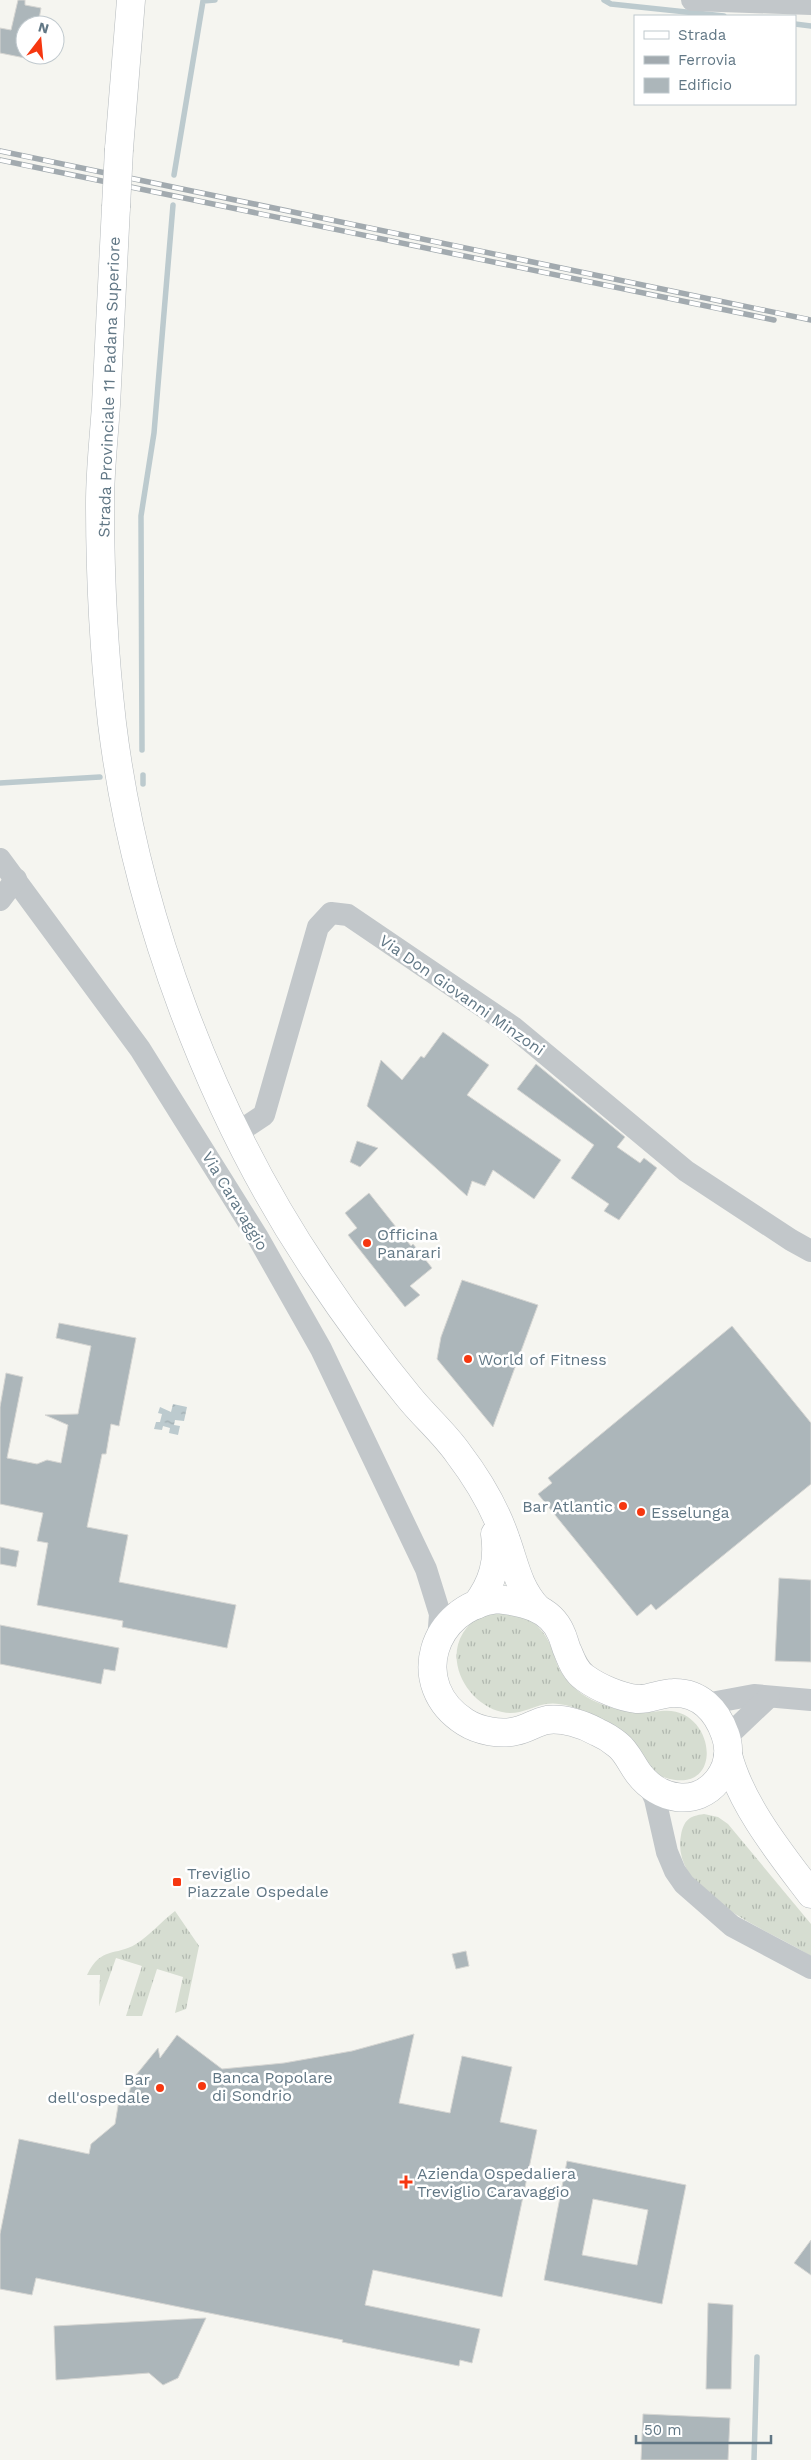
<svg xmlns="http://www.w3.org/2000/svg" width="811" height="2460" viewBox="0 0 811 2460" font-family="'Work Sans',sans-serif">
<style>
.grass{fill:url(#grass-tufts)}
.water{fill:url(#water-ripples)}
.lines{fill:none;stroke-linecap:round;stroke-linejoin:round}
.stream{stroke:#bccace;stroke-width:5.5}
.building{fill:#acb6ba;stroke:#d6d6d3;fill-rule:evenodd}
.major-casing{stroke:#b5babd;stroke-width:29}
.minor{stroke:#c2c7ca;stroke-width:22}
.major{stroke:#fff;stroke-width:28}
.rail-casing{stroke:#a2aaaf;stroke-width:5.5}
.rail{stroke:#fff;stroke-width:4;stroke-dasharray:11;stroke-linecap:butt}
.major-bridge-casing{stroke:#b5babd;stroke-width:29;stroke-linecap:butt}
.major-bridge{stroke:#fff;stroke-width:28}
.poi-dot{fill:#f63710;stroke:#fff;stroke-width:2}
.labels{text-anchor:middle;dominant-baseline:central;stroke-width:5;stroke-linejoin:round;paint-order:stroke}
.street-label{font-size:16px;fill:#617785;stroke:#fff}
.poi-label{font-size:16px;fill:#617785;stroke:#fff;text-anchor:start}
</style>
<defs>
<pattern id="grass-tufts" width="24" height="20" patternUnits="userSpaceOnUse" patternTransform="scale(1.25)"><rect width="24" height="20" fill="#d6ddd1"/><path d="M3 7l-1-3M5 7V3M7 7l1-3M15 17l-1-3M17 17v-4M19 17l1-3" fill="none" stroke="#b1b8af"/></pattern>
<pattern id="water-ripples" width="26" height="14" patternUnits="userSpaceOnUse" patternTransform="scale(1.25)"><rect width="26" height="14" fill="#bccace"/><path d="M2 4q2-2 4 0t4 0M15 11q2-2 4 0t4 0" fill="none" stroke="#9ca9ad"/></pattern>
</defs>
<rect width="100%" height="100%" fill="#f5f5f0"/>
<g class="grass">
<path d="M 500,1610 C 529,1616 542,1624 553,1651 C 555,1658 557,1666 561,1672 C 581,1705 627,1716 661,1711 C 716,1704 727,1799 663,1777 C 644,1771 623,1730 600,1719 C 584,1711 564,1701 546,1704 C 530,1707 519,1716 502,1712 C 470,1705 444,1664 463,1633 C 472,1619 484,1613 500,1610 Z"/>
<path d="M 704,1814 L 718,1817 L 728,1824 L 811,1924 L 811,1956 C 772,1931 669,1895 681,1835 C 684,1820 689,1816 704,1814 Z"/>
<path d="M 175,1911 L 199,1946 L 186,2009 L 175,2013 L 183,1977 L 157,1969 L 142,2016 L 126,2016 L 142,1966 L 116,1958 L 99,2006 L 100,1975 L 87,1975 C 102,1945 115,1957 136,1944 C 150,1935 162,1921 175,1911 Z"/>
</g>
<path class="water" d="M 173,1404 L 187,1407 L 184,1421 L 175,1420 L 174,1425 L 180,1426 L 178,1435 L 169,1433 L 170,1428 L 163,1426 L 162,1430 L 154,1429 L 156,1422 L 160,1422 L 162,1414 L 158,1413 L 160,1407 L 171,1412 Z"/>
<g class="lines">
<g class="stream">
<path d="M 604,0 L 611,4 L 724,16"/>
<path d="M 795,24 L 811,26"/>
<path d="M 174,175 L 203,1 L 215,0"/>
<path d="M 142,750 L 141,516 L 154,433 L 173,205"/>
<path d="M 143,775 L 143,784"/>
<path d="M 0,783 L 100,777"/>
<path d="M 754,2460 L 757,2357"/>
</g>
</g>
<g class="building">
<path d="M 18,0 L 25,0 L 25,5 L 41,8 L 38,25 L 25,25 L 25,58 L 0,53 L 0,28 L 11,30 Z"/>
<path d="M 443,1032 L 489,1065 L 467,1095 L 561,1160 L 534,1199 L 493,1170 L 485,1186 L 472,1181 L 467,1196 L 367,1106 L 381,1060 L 402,1080 L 421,1056 L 424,1058 Z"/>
<path d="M 536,1064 L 625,1137 L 617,1147 L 640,1163 L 644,1158 L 657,1168 L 619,1220 L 604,1211 L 609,1204 L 571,1178 L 594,1145 L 517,1089 Z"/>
<path d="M 357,1141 L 378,1148 L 360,1167 L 350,1162 Z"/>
<path d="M 369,1193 L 411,1246 L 413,1244 L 432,1268 L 410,1286 L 420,1295 L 405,1307 L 348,1235 L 357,1228 L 345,1213 Z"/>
<path d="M 462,1280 L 538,1305 L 493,1427 L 437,1359 L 441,1337 Z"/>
<path d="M 59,1323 L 136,1338 L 119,1426 L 111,1424 L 106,1454 L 102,1454 L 87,1527 L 128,1535 L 119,1582 L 236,1605 L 227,1648 L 122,1627 L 123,1621 L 37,1605 L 48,1543 L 37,1541 L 43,1513 L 0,1504 L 0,1407 L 6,1373 L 23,1377 L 7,1458 L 37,1464 L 47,1460 L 61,1463 L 68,1425 L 45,1415 L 78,1414 L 91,1346 L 56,1338 Z"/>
<path d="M 732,1326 L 811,1423 L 811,1484 L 656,1610 L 651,1604 L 637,1616 L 538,1494 L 552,1483 L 548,1478 Z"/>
<path d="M 0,1547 L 19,1551 L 16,1567 L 0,1564 Z"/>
<path d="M 779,1578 L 811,1580 L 811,1662 L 775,1661 Z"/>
<path d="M 0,1625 L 119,1648 L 115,1671 L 104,1669 L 101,1684 L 0,1664 Z"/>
<path d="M 466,1951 L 469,1966 L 456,1969 L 452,1954 Z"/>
<path d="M 414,2034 L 399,2103 L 450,2113 L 462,2056 L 512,2067 L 500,2122 L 537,2130 L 502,2297 L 373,2270 L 365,2305 L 480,2329 L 472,2363 L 460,2360 L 459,2366 L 342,2342 L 343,2340 L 36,2278 L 32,2295 L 0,2289 L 0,2234 L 19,2139 L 89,2154 L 91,2144 L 115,2124 L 119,2100 L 128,2099 L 132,2080 L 158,2048 L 160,2058 L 177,2035 L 222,2069 L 284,2063 L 352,2051 Z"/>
<path d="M 567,2161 L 686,2185 L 662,2304 L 544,2280 ZM 593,2199 L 648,2210 L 637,2265 L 582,2255 Z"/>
<path d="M 811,2240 L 811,2275 L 794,2263 Z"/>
<path d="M 708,2303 L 733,2305 L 731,2389 L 706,2389 Z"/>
<path d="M 206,2318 L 178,2378 L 163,2385 L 149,2373 L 56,2380 L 54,2326 Z"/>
<path d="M 643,2414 L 730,2418 L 728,2460 L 641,2460 Z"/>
</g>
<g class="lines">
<g class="major-casing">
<g id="major">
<path d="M 119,149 L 131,0"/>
<path d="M 116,207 C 113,273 109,339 106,405 C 104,437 100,470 100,503 C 100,574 104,653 112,723 C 135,912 211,1116 318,1274 C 346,1316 376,1357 408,1396 C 424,1416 444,1433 458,1453 C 477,1478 496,1510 506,1540 C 515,1565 518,1587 537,1608"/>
<path d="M 497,1599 C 522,1602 550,1607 561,1633 C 564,1639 565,1646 568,1652 C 572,1662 576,1672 585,1678 C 599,1688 620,1697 637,1699 C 649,1700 661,1693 673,1693 C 700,1692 717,1711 725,1734 C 731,1750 728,1767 718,1780 C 696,1808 659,1800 639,1774 C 632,1765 627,1752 618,1745 C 612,1740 604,1735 597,1732 C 583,1724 563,1718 547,1720 C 536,1722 527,1729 516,1731 C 501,1735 479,1731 465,1722 C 407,1685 432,1607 497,1599 Z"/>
<path d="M 476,1605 C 493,1583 499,1561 495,1534"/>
<path d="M 728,1755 C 741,1805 780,1853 811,1894"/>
</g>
</g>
<g class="minor">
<path d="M 692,0 L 811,4"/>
<path d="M 0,859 L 140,1049 L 257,1236 L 321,1349 L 426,1569 L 440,1614 L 438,1640"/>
<path d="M 0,900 L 16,879"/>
<path d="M 237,1133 L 264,1115 L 318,927 L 331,913 L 348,915 L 513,1027 L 686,1171 L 791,1240 L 811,1251"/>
<path d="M 699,1699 L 711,1703 L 754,1695 L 811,1700"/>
<path d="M 727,1741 L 732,1732 L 769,1697"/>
<path d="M 648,1783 L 655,1799 L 667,1852 L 675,1871 L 684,1884 L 732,1926 L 811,1968"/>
</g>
<use href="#major" class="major"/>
<g class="rail-casing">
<g id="rail">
<path d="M 0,151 L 811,320"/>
<path d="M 0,160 L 774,320"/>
</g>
</g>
<use href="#rail" class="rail"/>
<g class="major-bridge-casing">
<path id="major-bridge" d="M 116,207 L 119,149"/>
</g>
<use href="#major-bridge" class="major-bridge"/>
</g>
<g class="poi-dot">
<circle cx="367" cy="1243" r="5"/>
<circle cx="468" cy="1359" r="5"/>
<circle cx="623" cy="1506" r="5"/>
<circle cx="641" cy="1512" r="5"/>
<rect x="172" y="1877" width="10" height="10" rx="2.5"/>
<circle cx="202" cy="2086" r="5"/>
<circle cx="160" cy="2088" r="5"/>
<path d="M403.5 2174.5h5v5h5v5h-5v5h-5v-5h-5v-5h5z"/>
</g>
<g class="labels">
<g class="street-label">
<text transform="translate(109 387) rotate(-88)">Strada Provinciale 11 Padana Superiore</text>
<text transform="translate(462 995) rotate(35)">Via Don Giovanni Minzoni</text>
<text transform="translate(235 1201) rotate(59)">Via Caravaggio</text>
</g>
<g class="poi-label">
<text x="377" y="1234">Officina<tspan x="377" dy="18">Panarari</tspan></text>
<text x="478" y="1359">World of Fitness</text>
<text x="613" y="1506" text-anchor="end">Bar Atlantic</text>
<text x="651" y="1512">Esselunga</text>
<text x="187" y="1873">Treviglio<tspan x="187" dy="18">Piazzale Ospedale</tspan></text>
<text x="212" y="2077">Banca Popolare<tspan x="212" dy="18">di Sondrio</tspan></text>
<text x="150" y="2079" text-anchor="end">Bar<tspan x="150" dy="18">dell'ospedale</tspan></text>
<text x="417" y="2173">Azienda Ospedaliera<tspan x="417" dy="18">Treviglio Caravaggio</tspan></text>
</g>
</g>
<rect x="634" y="15" width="162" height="90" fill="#ffffff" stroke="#c0c9ce"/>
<rect x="644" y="31" width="25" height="8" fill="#ffffff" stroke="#c0c9ce"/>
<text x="678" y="40" font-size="15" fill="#617785">Strada</text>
<rect x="644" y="56" width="25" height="8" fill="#a2aaaf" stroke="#c0c9ce"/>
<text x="678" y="65" font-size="15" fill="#617785">Ferrovia</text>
<rect x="644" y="78" width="25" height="15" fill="#acb6ba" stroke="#c0c9ce"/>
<text x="678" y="90" font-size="15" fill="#617785">Edificio</text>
<g transform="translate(40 40) rotate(16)"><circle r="24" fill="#ffffff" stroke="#c0c9ce"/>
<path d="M0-4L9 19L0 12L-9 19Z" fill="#f63710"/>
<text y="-8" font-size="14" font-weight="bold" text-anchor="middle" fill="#617785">N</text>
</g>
<path d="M636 2435v8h135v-8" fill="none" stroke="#617785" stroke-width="2.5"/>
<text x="644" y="2435" font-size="15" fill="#617785" stroke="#ffffff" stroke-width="4" paint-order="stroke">50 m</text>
</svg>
